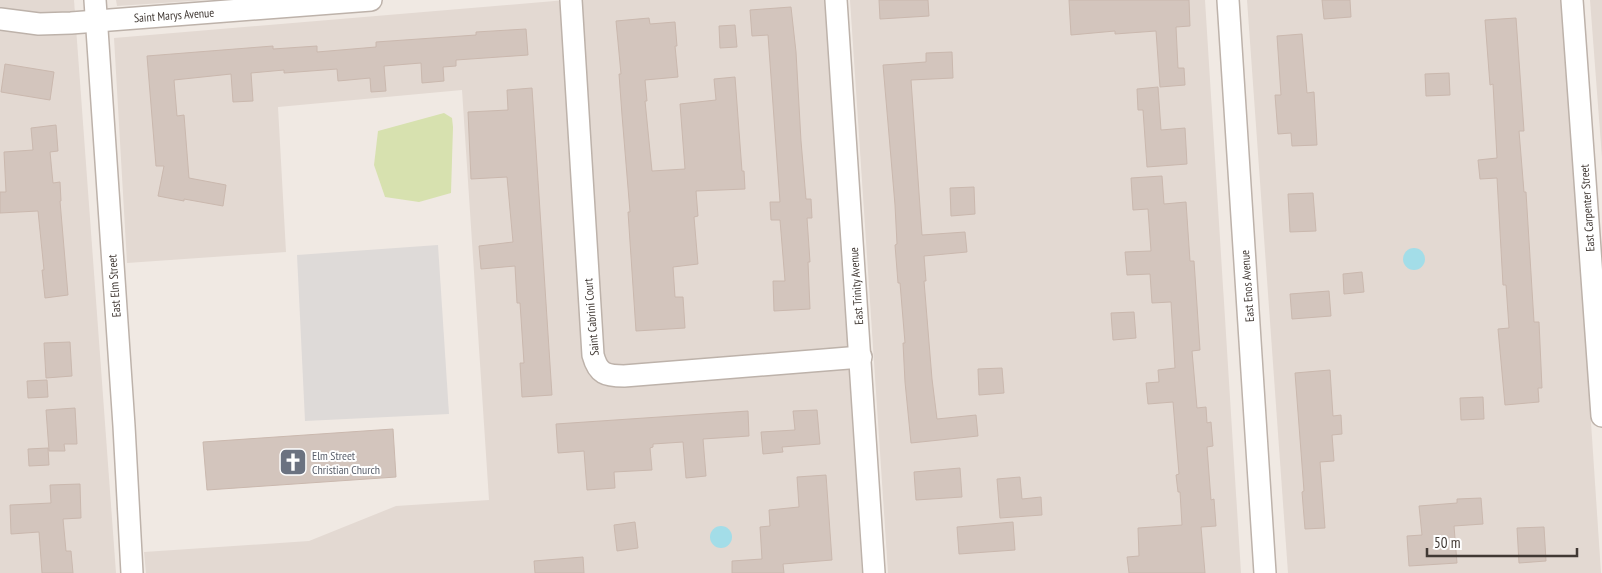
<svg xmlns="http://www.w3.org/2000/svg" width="1602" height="573" viewBox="0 0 1602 573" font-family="'PT Sans Narrow',sans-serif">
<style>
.residential{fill:#e3d9d2}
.green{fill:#d7e1af}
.parking{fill:#dedad8}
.water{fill:#a3dde8}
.building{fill:#d3c5bd;stroke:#cab8ae}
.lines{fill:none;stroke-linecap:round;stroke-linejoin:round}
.street-casing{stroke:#bdb2aa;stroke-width:24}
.street{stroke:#fff;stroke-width:21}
.labels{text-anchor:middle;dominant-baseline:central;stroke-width:4;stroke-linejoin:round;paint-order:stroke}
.street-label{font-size:12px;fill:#413934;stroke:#fff}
.worship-label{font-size:12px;fill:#5b616d;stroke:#fff;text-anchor:start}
</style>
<rect width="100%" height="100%" fill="#f0e9e3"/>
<g class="residential">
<path d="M 0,0 L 74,0 L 116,573 L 0,573 Z"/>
<path d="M 116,0 L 207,0 L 117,6 Z"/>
<path d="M 566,0 L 825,0 L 862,573 L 146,573 L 144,552 L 309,541 L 396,506 L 489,500 L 462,90 L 278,107 L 286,252 L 127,263 L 114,38 Z"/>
<path d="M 850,0 L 1205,0 L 1241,573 L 888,573 Z"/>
<path d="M 1247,0 L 1563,0 L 1601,573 L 1288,573 Z"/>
<path d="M 1590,0 L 1602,0 L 1602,158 Z"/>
</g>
<path class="green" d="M 444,113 L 452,118 L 453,127 L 451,193 L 419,202 L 385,197 L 374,165 L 378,131 Z"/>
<path class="parking" d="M 438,245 L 449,414 L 305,421 L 297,255 Z"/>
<g class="water">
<circle cx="1414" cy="259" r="11"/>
<circle cx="721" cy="537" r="11"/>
</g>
<g class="building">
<path d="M 879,0 L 928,0 L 929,16 L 880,19 Z"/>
<path d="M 1069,0 L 1189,0 L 1190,26 L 1176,27 L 1178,68 L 1184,68 L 1185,85 L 1160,87 L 1156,31 L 1115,34 L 1115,31 L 1071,35 Z"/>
<path d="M 1322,0 L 1350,0 L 1351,17 L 1324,19 Z"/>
<path d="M 791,7 L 796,52 L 801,141 L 806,199 L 811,199 L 812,218 L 807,218 L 810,262 L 808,262 L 810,309 L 774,311 L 773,281 L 785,281 L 780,220 L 771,220 L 770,202 L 780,202 L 768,35 L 752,36 L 750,10 Z"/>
<path d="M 649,18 L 650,24 L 675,22 L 677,46 L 675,46 L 678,77 L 645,80 L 647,101 L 645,101 L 652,171 L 685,169 L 680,104 L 716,100 L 714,79 L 735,77 L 742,171 L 744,171 L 745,189 L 696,191 L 698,216 L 694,217 L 698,264 L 673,267 L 675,297 L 683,297 L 685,328 L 636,331 L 628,212 L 630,212 L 622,115 L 619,74 L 621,74 L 616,21 Z"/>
<path d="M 1516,18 L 1524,131 L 1519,131 L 1524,192 L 1526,192 L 1534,322 L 1539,322 L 1542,388 L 1538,388 L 1539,402 L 1505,405 L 1498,329 L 1509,328 L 1506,285 L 1503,285 L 1497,178 L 1480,179 L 1478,160 L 1497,158 L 1493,84 L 1490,85 L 1485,20 Z"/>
<path d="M 735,25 L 737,47 L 720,48 L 719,26 Z"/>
<path d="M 526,29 L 528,55 L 456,60 L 456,66 L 443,67 L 444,81 L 422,83 L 421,63 L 384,66 L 386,91 L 371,92 L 370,78 L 338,81 L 337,69 L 284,73 L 284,70 L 251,73 L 253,101 L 233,102 L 231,74 L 174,80 L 177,116 L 184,115 L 189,178 L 226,185 L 223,206 L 184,199 L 184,201 L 158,196 L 164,166 L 156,166 L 147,56 L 273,46 L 273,49 L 317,46 L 317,52 L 376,47 L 376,42 L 476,35 L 476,32 Z"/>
<path d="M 1302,34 L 1307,93 L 1314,92 L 1317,145 L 1292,146 L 1291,133 L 1278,134 L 1275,95 L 1281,95 L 1277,36 Z"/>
<path d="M 952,52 L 953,78 L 911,80 L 922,235 L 965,232 L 967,252 L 924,256 L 926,281 L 924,281 L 932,379 L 937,419 L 976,415 L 978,436 L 911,443 L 905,382 L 903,343 L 905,343 L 900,283 L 898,283 L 895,245 L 897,244 L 895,205 L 883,65 L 926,62 L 926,53 Z"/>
<path d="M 5,64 L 54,72 L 50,100 L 1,92 Z"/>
<path d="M 1449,73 L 1450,95 L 1426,96 L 1425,74 Z"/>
<path d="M 1158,87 L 1161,130 L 1185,128 L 1187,164 L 1147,167 L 1143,110 L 1138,110 L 1137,89 Z"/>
<path d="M 532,88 L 552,395 L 522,397 L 520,363 L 524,363 L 520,303 L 517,303 L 515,266 L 481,269 L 479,246 L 513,242 L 507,177 L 471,179 L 468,112 L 508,110 L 507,90 Z"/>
<path d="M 56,125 L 58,151 L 50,152 L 53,183 L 60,182 L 61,201 L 60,201 L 68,295 L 45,298 L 42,270 L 44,270 L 38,211 L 0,213 L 0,192 L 6,192 L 4,152 L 33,150 L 31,128 Z"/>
<path d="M 1162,176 L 1164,204 L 1186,202 L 1190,261 L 1194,261 L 1200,350 L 1192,351 L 1197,408 L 1206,407 L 1207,423 L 1211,422 L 1213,446 L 1207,447 L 1211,500 L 1214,499 L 1216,526 L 1201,527 L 1205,573 L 1129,573 L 1127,557 L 1139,556 L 1138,528 L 1182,525 L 1180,492 L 1178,492 L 1176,475 L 1179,474 L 1173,402 L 1148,404 L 1146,383 L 1159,382 L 1158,370 L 1175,368 L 1171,302 L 1152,303 L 1150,274 L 1127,275 L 1125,252 L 1151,251 L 1148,209 L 1133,210 L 1131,178 Z"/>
<path d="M 974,187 L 975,214 L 951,216 L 950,188 Z"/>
<path d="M 1313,193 L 1316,231 L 1290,232 L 1288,194 Z"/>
<path d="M 1362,272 L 1364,292 L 1344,294 L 1343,274 Z"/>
<path d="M 1329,291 L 1331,316 L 1292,319 L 1290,294 Z"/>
<path d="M 1134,312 L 1136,338 L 1113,340 L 1111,313 Z"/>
<path d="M 70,342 L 72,376 L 46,378 L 44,343 Z"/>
<path d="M 1002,368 L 1004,393 L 979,395 L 978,369 Z"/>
<path d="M 1330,370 L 1333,416 L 1341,415 L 1342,434 L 1332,435 L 1334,461 L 1320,462 L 1325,528 L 1305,529 L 1302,492 L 1304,491 L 1295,373 Z"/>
<path d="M 47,380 L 48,397 L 28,398 L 27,381 Z"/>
<path d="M 1483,397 L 1484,419 L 1461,420 L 1460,398 Z"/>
<path d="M 75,408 L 77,444 L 64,444 L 65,451 L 49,451 L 46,410 Z"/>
<path d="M 817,410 L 820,444 L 782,447 L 783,452 L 763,454 L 761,432 L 795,430 L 793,411 Z"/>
<path d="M 748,411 L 749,436 L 703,439 L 706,476 L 686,478 L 683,442 L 653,444 L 653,447 L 650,448 L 652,470 L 614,472 L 615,488 L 587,490 L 584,451 L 558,453 L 556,424 Z"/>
<path d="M 393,429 L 396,477 L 207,490 L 203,442 Z"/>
<path d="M 48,448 L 49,465 L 29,466 L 28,449 Z"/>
<path d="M 960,468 L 962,497 L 916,500 L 914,472 Z"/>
<path d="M 826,475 L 832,560 L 783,564 L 784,573 L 732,573 L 732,561 L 762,559 L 760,527 L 770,526 L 769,510 L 799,507 L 797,477 Z"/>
<path d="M 1020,477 L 1022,499 L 1041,497 L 1042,515 L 1000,518 L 997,479 Z"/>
<path d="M 80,484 L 81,518 L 63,519 L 66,551 L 71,551 L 73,573 L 42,573 L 39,532 L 11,534 L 10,505 L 51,503 L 50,485 Z"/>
<path d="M 1481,498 L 1483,524 L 1454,526 L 1457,563 L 1409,566 L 1407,536 L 1422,535 L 1419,506 L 1457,503 L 1457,499 Z"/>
<path d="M 635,522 L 638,548 L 617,551 L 614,525 Z"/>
<path d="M 1013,522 L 1015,550 L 959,554 L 957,527 Z"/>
<path d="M 1544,527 L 1546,561 L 1519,563 L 1517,528 Z"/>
<path d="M 583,557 L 584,573 L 535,573 L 534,561 Z"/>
</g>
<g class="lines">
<g class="street-casing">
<g id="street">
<path d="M 95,0 L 124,426 L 132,573"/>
<path d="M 571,0 L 593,355 C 598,374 606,376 624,376 L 861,357"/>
<path d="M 836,0 L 874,573"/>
<path d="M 1228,0 L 1265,573"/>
<path d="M 1572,0 L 1602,416"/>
<path d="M 0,19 L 39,24 L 71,23 L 371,0"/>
</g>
</g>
<use href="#street" class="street"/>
</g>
<defs>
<g id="church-square" transform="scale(1.4375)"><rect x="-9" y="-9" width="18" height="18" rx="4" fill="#6b7280" stroke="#fff"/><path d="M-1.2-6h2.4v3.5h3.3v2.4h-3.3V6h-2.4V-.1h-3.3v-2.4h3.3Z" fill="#fff"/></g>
</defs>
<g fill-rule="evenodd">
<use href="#church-square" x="293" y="462"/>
</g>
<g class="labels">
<g class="street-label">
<text transform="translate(174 15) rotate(-4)">Saint Marys Avenue</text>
<text transform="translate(1587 208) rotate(-94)">East Carpenter Street</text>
<text transform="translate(114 286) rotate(-94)">East Elm Street</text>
<text transform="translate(856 286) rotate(-94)">East Trinity Avenue</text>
<text transform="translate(1247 286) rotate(-94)">East Enos Avenue</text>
<text transform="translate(591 317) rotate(-95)">Saint Cabrini Court</text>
</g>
<g class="worship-label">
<text x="312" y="455">Elm Street<tspan x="312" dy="14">Christian Church</tspan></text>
</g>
</g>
<path d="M1427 548v8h150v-8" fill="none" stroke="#413934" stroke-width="2.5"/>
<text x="1434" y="548" font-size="15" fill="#413934" stroke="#ffffff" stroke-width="4" paint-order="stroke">50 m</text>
</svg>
